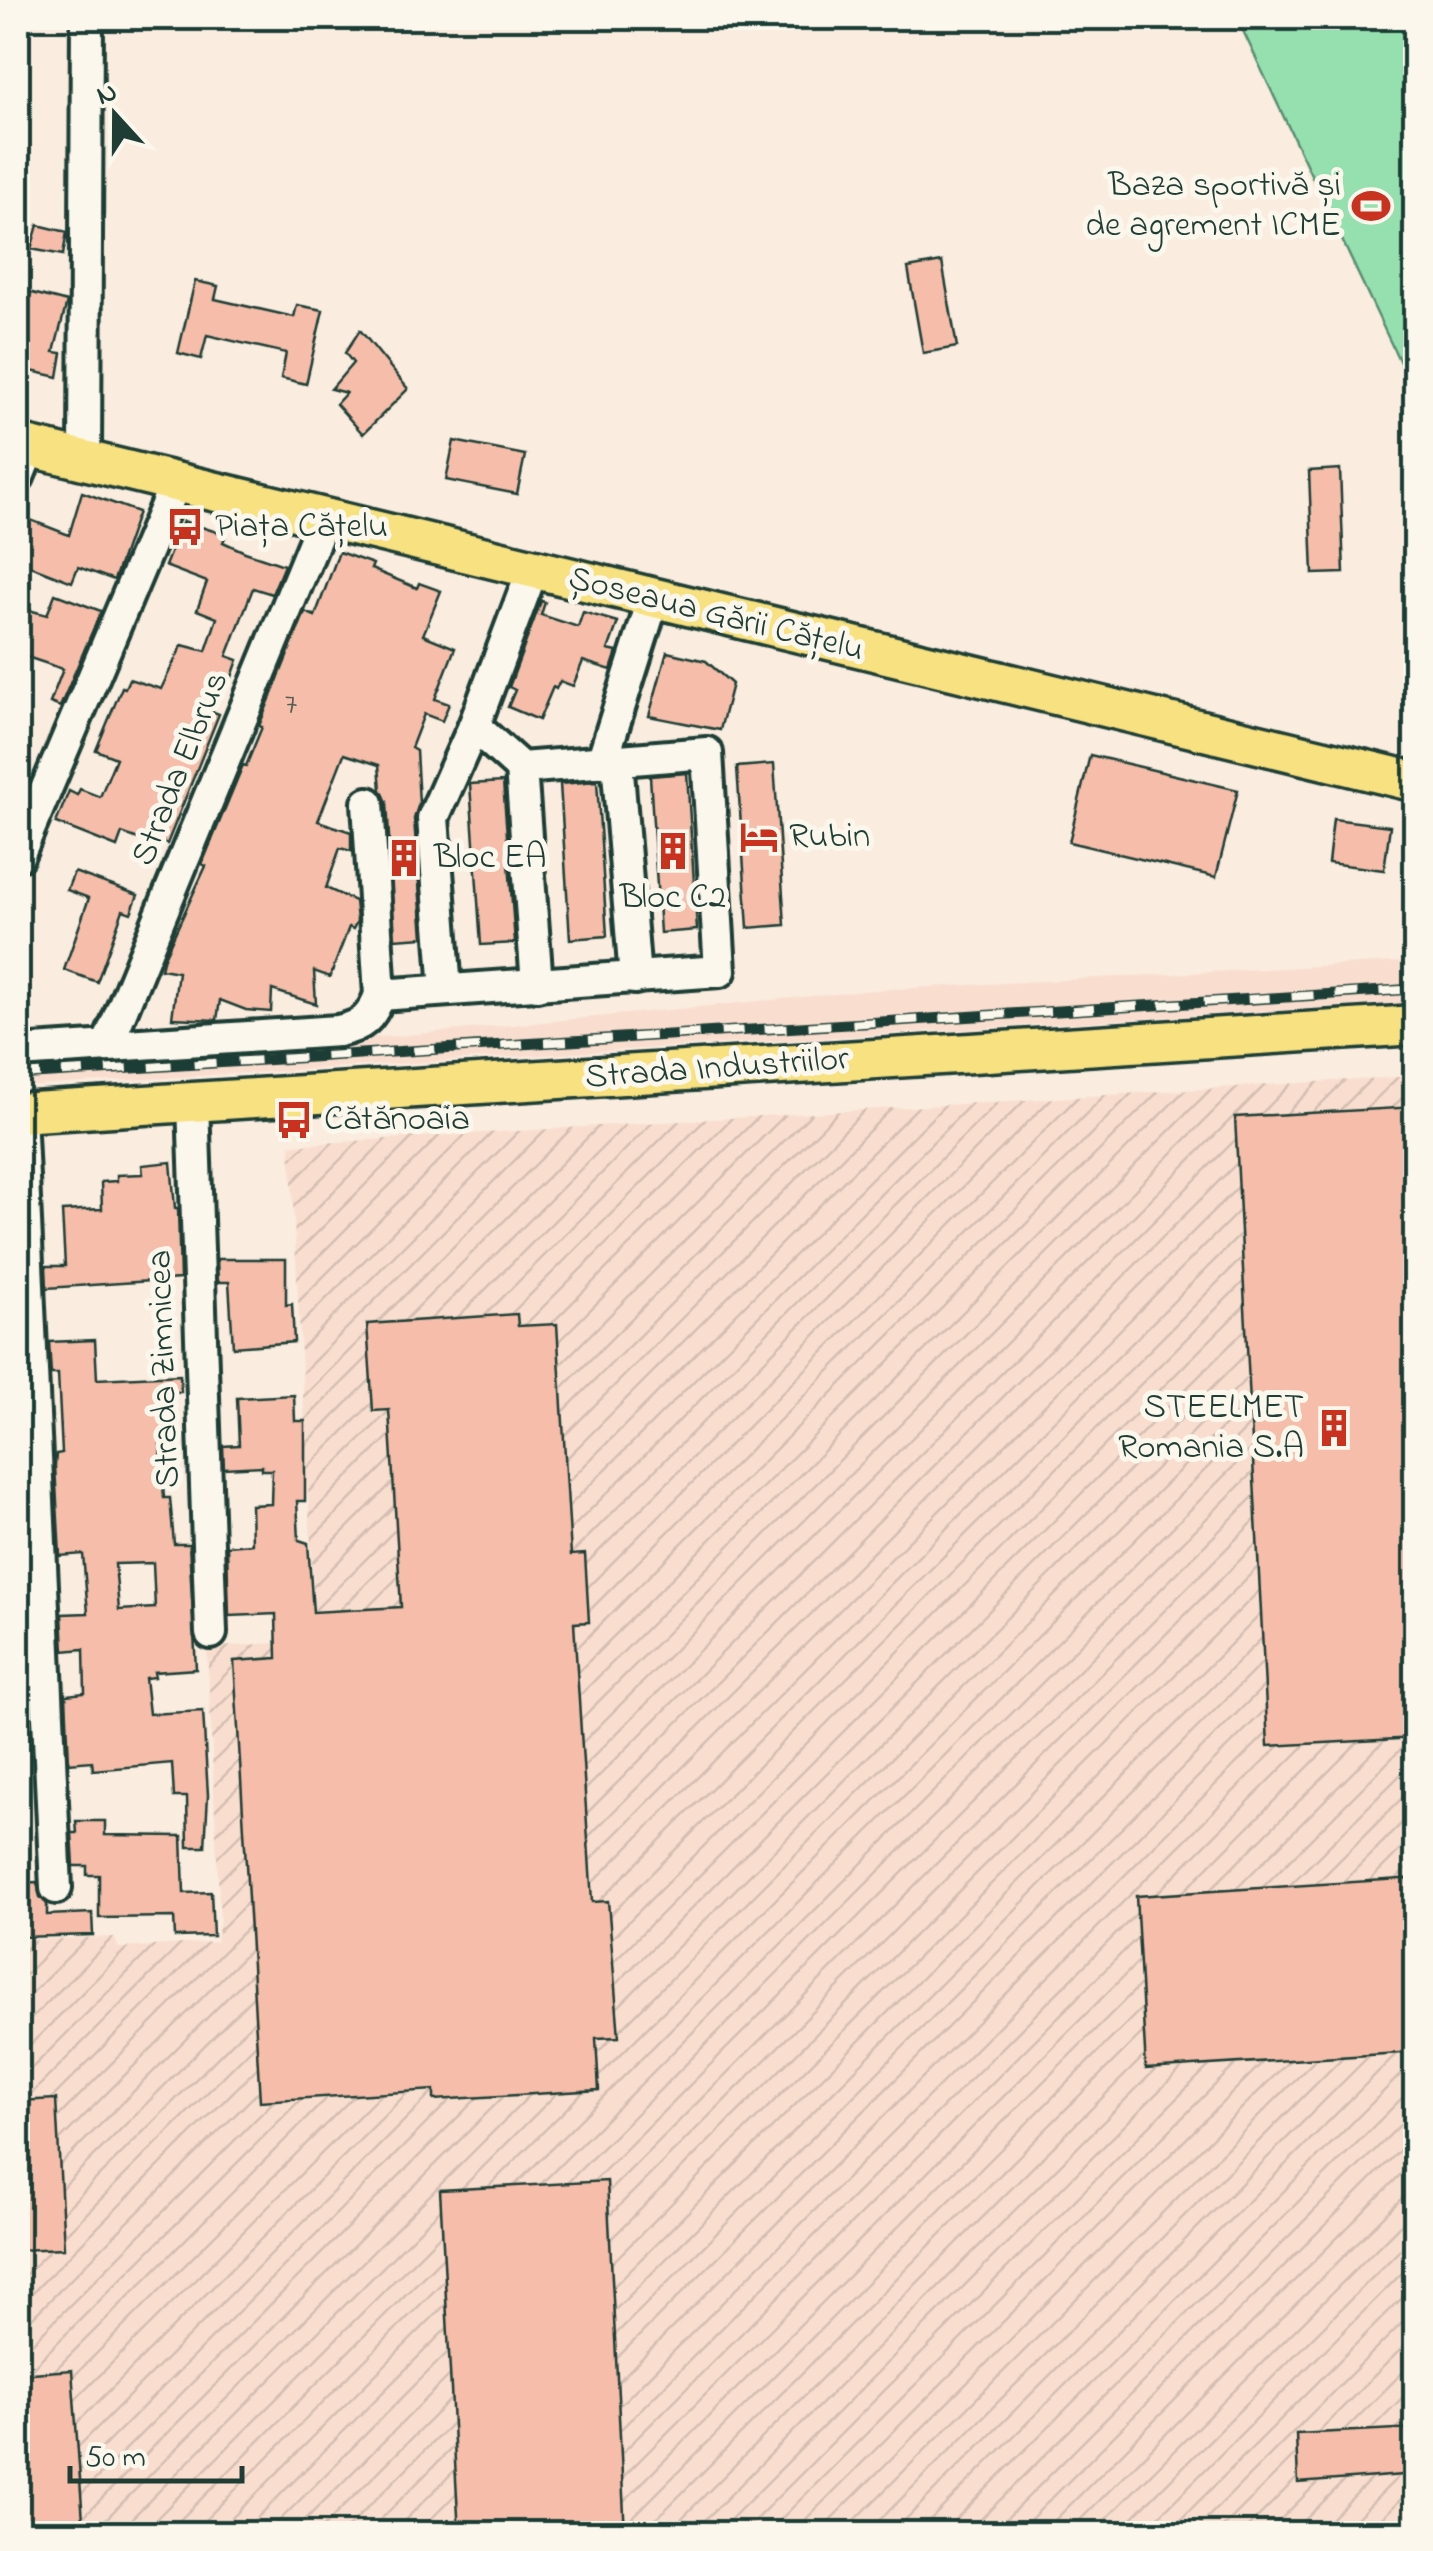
<svg xmlns="http://www.w3.org/2000/svg" width="1433" height="2551" viewBox="0 0 1433 2551" font-family="'Indie Flower',sans-serif">
<style>
.built{fill:#f9decf}
.industrial{fill:url(#industrial-furrows)}
.garden{fill:#96e0af;stroke:#5a8e72;stroke-width:2.5}
.building{fill:#f6beaa;stroke:#1f3d34;stroke-width:2.5;fill-rule:evenodd}
.lines{fill:none;stroke-linecap:round;stroke-linejoin:round}
.minor-casing{stroke:#1f3d34;stroke-width:38}
.major-casing{stroke:#1f3d34;stroke-width:45}
.minor{stroke:#fbf7ec;stroke-width:30}
.major{stroke:#f8e181;stroke-width:38}
.rail-casing{stroke:#1f3d34;stroke-width:11}
.rail{stroke:#fbf7ec;stroke-width:8;stroke-dasharray:22;stroke-linecap:butt}
.labels{text-anchor:middle;dominant-baseline:central;stroke-width:10;stroke-linejoin:round;paint-order:stroke}
.number-label{font-size:30px;fill:#555d52}
.poi-label{font-size:35px;fill:#1f3d34;stroke:#fbf7ec;text-anchor:start}
.street-label{font-size:35px;fill:#1f3d34;stroke:#fbf7ec}
</style>
<defs>
<pattern id="industrial-furrows" width="10" height="10" patternUnits="userSpaceOnUse" patternTransform="scale(2.5)"><rect width="10" height="10" fill="#f9decf"/><path d="M-1 1l2-2M0 10L10 0M9 11l2-2" fill="none" stroke="#d5bfb2"/></pattern>
</defs>
<rect width="100%" height="100%" fill="#faecdf"/>
<filter id="ink" filterUnits="userSpaceOnUse"><feTurbulence type="fractalNoise" baseFrequency=".01" numOctaves="2"/><feDisplacementMap in="SourceGraphic" scale="20" xChannelSelector="R" yChannelSelector="G"/><feConvolveMatrix kernelMatrix="1 2 1 2 8 2 1 2 1" color-interpolation-filters="sRGB"/></filter>
<g filter="url(#ink)">
<path class="built" d="M 1415,961 L 1415,1002 L 18,1087 L 18,1057 L 398,1036 L 874,990 Z"/>
<path class="industrial" d="M 1415,1076 L 1415,2533 L 18,2533 L 18,1940 L 114,1937 L 119,1948 L 216,1942 L 220,1919 L 207,1648 L 316,1640 L 290,1145 Z"/>
<path class="garden" d="M 1237,18 L 1415,18 L 1415,394 Z"/>
<g class="building">
<path d="M 38,225 L 67,232 L 63,255 L 31,249 Z"/>
<path d="M 942,262 L 957,347 L 923,353 L 908,268 Z"/>
<path d="M 195,281 L 218,286 L 215,299 L 294,317 L 297,305 L 323,310 L 306,384 L 281,378 L 286,353 L 207,335 L 201,359 L 178,353 Z"/>
<path d="M 21,290 L 67,302 L 54,352 L 62,353 L 58,377 L 18,368 L 18,304 Z"/>
<path d="M 360,330 L 408,389 L 363,434 L 336,404 L 346,393 L 331,389 L 353,363 L 345,353 Z"/>
<path d="M 454,441 L 525,455 L 517,494 L 446,480 Z"/>
<path d="M 1340,469 L 1344,573 L 1313,574 L 1309,471 Z"/>
<path d="M 82,492 L 138,512 L 114,580 L 78,567 L 72,582 L 18,561 L 18,515 L 69,535 Z"/>
<path d="M 183,521 L 226,535 L 223,542 L 245,552 L 284,565 L 272,594 L 253,588 L 227,656 L 238,660 L 232,677 L 226,674 L 211,711 L 219,714 L 167,844 L 154,839 L 152,844 L 122,833 L 117,847 L 56,823 L 69,791 L 77,795 L 80,789 L 100,797 L 116,758 L 96,750 L 122,687 L 125,688 L 129,679 L 161,689 L 182,645 L 206,651 L 217,618 L 197,610 L 207,582 L 165,566 Z"/>
<path d="M 339,552 L 373,564 L 371,569 L 417,588 L 419,583 L 441,591 L 423,635 L 455,648 L 435,699 L 449,704 L 442,721 L 424,714 L 411,748 L 416,751 L 419,803 L 414,819 L 423,937 L 395,939 L 387,802 L 381,790 L 379,765 L 344,754 L 318,821 L 351,832 L 351,851 L 340,848 L 326,888 L 355,901 L 357,921 L 353,929 L 349,927 L 330,977 L 314,971 L 316,1004 L 272,990 L 271,1012 L 246,1010 L 220,1000 L 217,1020 L 172,1018 L 178,972 L 161,969 L 164,957 L 206,866 L 202,864 L 243,765 L 246,766 L 262,727 L 259,726 L 305,612 L 315,616 Z"/>
<path d="M 55,594 L 101,611 L 60,707 L 50,703 L 63,669 L 18,654 L 18,607 L 47,615 Z"/>
<path d="M 541,601 L 545,602 L 541,615 L 578,627 L 583,612 L 618,622 L 608,650 L 617,652 L 611,670 L 583,661 L 573,686 L 560,681 L 556,689 L 553,687 L 539,720 L 508,707 L 515,690 L 509,687 Z"/>
<path d="M 667,652 L 706,661 L 732,684 L 720,730 L 649,716 Z"/>
<path d="M 1090,755 L 1238,790 L 1216,877 L 1069,842 Z"/>
<path d="M 774,764 L 785,925 L 748,928 L 737,767 Z"/>
<path d="M 687,773 L 697,930 L 660,933 L 650,776 Z"/>
<path d="M 597,781 L 607,936 L 570,939 L 560,784 Z"/>
<path d="M 503,782 L 515,943 L 481,945 L 470,784 Z"/>
<path d="M 1333,819 L 1390,826 L 1384,870 L 1328,863 Z"/>
<path d="M 74,872 L 138,895 L 131,913 L 123,910 L 97,982 L 64,970 L 89,898 L 67,890 Z"/>
<path d="M 1416,1107 L 1416,1738 L 1268,1746 L 1235,1117 Z"/>
<path d="M 171,1162 L 175,1208 L 178,1208 L 180,1279 L 47,1288 L 46,1266 L 65,1266 L 62,1211 L 102,1209 L 101,1182 L 117,1181 L 117,1175 L 143,1174 L 142,1165 Z"/>
<path d="M 217,1259 L 286,1259 L 286,1305 L 292,1304 L 294,1342 L 233,1347 L 229,1282 L 218,1282 Z"/>
<path d="M 517,1314 L 518,1326 L 557,1324 L 571,1555 L 585,1554 L 589,1622 L 574,1623 L 592,1902 L 608,1901 L 619,2037 L 596,2038 L 599,2090 L 434,2100 L 434,2090 L 260,2101 L 234,1661 L 277,1658 L 276,1614 L 229,1616 L 227,1546 L 252,1544 L 251,1505 L 271,1504 L 272,1470 L 262,1470 L 262,1466 L 224,1468 L 223,1446 L 239,1445 L 237,1398 L 294,1395 L 295,1421 L 305,1421 L 305,1501 L 297,1501 L 299,1540 L 308,1543 L 313,1612 L 401,1607 L 389,1410 L 373,1411 L 367,1324 Z"/>
<path d="M 95,1340 L 97,1379 L 180,1375 L 181,1392 L 174,1392 L 175,1434 L 164,1434 L 165,1445 L 160,1445 L 164,1498 L 170,1498 L 174,1544 L 189,1544 L 196,1669 L 154,1672 L 155,1677 L 145,1678 L 149,1714 L 203,1711 L 208,1795 L 205,1847 L 188,1847 L 187,1797 L 174,1797 L 172,1763 L 93,1770 L 92,1761 L 69,1763 L 66,1695 L 85,1693 L 84,1649 L 64,1651 L 62,1614 L 88,1613 L 83,1554 L 60,1556 L 55,1466 L 56,1454 L 62,1453 L 58,1374 L 51,1374 L 49,1342 ZM 153,1563 L 155,1608 L 119,1610 L 115,1564 Z"/>
<path d="M 76,1821 L 105,1821 L 105,1835 L 182,1836 L 184,1893 L 211,1892 L 213,1936 L 175,1937 L 174,1917 L 99,1918 L 99,1875 L 87,1875 L 87,1866 L 74,1866 L 72,1833 L 77,1833 Z"/>
<path d="M 1416,1878 L 1416,2052 L 1146,2069 L 1136,1896 Z"/>
<path d="M 37,1882 L 40,1897 L 47,1904 L 47,1915 L 92,1913 L 93,1935 L 18,1937 L 18,1883 Z"/>
<path d="M 56,2099 L 64,2248 L 18,2250 L 18,2101 Z"/>
<path d="M 607,2181 L 625,2534 L 459,2534 L 440,2190 Z"/>
<path d="M 72,2370 L 84,2534 L 18,2534 L 18,2374 Z"/>
<path d="M 1416,2428 L 1416,2474 L 1298,2483 L 1296,2434 Z"/>
</g>
<g class="lines">
<g class="minor-casing">
<g id="minor">
<path d="M 85,461 L 87,18"/>
<path d="M 18,477 L 30,447"/>
<path d="M 617,760 L 635,978"/>
<path d="M 602,762 L 653,600"/>
<path d="M 521,768 L 537,985"/>
<path d="M 368,803 L 380,995 L 720,971 L 707,753 L 521,768 L 474,726"/>
<path d="M 18,856 L 175,484"/>
<path d="M 446,990 L 433,818 L 474,726 L 532,571"/>
<path d="M 107,1046 L 323,520"/>
<path d="M 18,1052 L 338,1031 C 363,1026 371,1018 380,995"/>
<path d="M 193,1102 L 211,1633"/>
<path d="M 20,1113 L 56,1888"/>
</g>
</g>
<g class="major-casing">
<g id="major">
<path d="M 18,444 L 1416,782"/>
<path d="M 18,1113 L 1416,1025"/>
</g>
</g>
<use href="#minor" class="minor"/>
<use href="#major" class="major"/>
<g class="rail-casing">
<path id="rail" d="M 18,1075 L 1416,989"/>
</g>
<use href="#rail" class="rail"/>
</g>
</g>
<defs>
<g id="stadium-bare" transform="scale(3)"><path d="M0-5a6.5 5 0 1 0 0 10a6.5 5 0 1 0 0-10ZM-3.5-1.8h7v3.6h-7Z" fill="#c8321e" stroke="#fbf7ec" stroke-width="2.5" paint-order="stroke"/></g>
<g id="bus-bare" transform="scale(3)"><path d="M-5-6H5V4H4V6H2V4H-2V6H-4V4H-5ZM-3.5-4V0h7V-4ZM-3.5 1.2v1.5H-2V1.2ZM2 1.2v1.5H3.5V1.2Z" fill="#c8321e" stroke="#fbf7ec" stroke-width="2.5" paint-order="stroke"/></g>
<g id="hotel-bare" transform="scale(3)"><path d="M-6-4.5h1.5V1H6V5H4.5V3h-9V5H-6ZM-4 0a1.8 1.8 0 1 1 3.6 0ZM.5 0V-2.5h3Q6-2.5 6 0Z" fill="#c8321e" stroke="#fbf7ec" stroke-width="2.5" paint-order="stroke"/></g>
<g id="building-bare" transform="scale(3)"><path d="M-4-6H4V6H1V3H-1V6H-4ZM-2.5-4.3h1.7v1.8h-1.7ZM.8-4.3h1.7v1.8H.8ZM-2.5-1h1.7V.8h-1.7ZM.8-1h1.7V.8H.8Z" fill="#c8321e" stroke="#fbf7ec" stroke-width="2.5" paint-order="stroke"/></g>
</defs>
<g fill-rule="evenodd">
<use href="#stadium-bare" x="1371" y="206"/>
<use href="#bus-bare" x="185" y="527"/>
<use href="#hotel-bare" x="759" y="837"/>
<use href="#building-bare" x="673" y="851"/>
<use href="#building-bare" x="404" y="858"/>
<use href="#bus-bare" x="294" y="1120"/>
<use href="#building-bare" x="1334" y="1428"/>
</g>
<g class="labels">
<g class="number-label">
<text x="291" y="706">7</text>
</g>
<g class="poi-label">
<text x="1341" y="186" text-anchor="end">Baza sportivă și<tspan x="1341" dy="40">de agrement ICME</tspan></text>
<text x="215" y="527">Piața Cățelu</text>
<text x="789" y="837">Rubin</text>
<text x="434" y="858">Bloc EA</text>
<text x="673" y="898" text-anchor="middle">Bloc C2</text>
<text x="324" y="1120">Cătănoaia</text>
<text x="1304" y="1408" text-anchor="end">STEELMET<tspan x="1304" dy="40">Romania S.A</tspan></text>
</g>
<g class="street-label">
<text transform="translate(716 615) rotate(14)">Șoseaua Gării Cățelu</text>
<text transform="translate(181 769) rotate(-68)">Strada Elbrus</text>
<text transform="translate(717 1069) rotate(-4)">Strada Industriilor</text>
<text transform="translate(165 1369) rotate(-92)">Strada Zimnicea</text>
</g>
</g>
<rect width="1433" height="2551" fill="none" stroke="#fbf7ec" stroke-width="60"/>
<rect x="30" y="30" width="1373" height="2491" fill="none" stroke="#1f3d34" stroke-width="4" filter="url(#ink)"/>
<g transform="translate(115 115) rotate(339)" stroke="#fbf7ec" stroke-width="8" paint-order="stroke">
<path d="M0-8L18 38L0 25L-18 38Z" fill="#1f3d34"/>
<text y="-15" font-size="28" font-weight="bold" text-anchor="middle" fill="#1f3d34">N</text>
</g>
<path d="M70 2466v15h172v-15" fill="none" stroke="#1f3d34" stroke-width="5"/>
<text x="85" y="2466" font-size="30" fill="#1f3d34" stroke="#fbf7ec" stroke-width="8" paint-order="stroke">50 m</text>
</svg>
